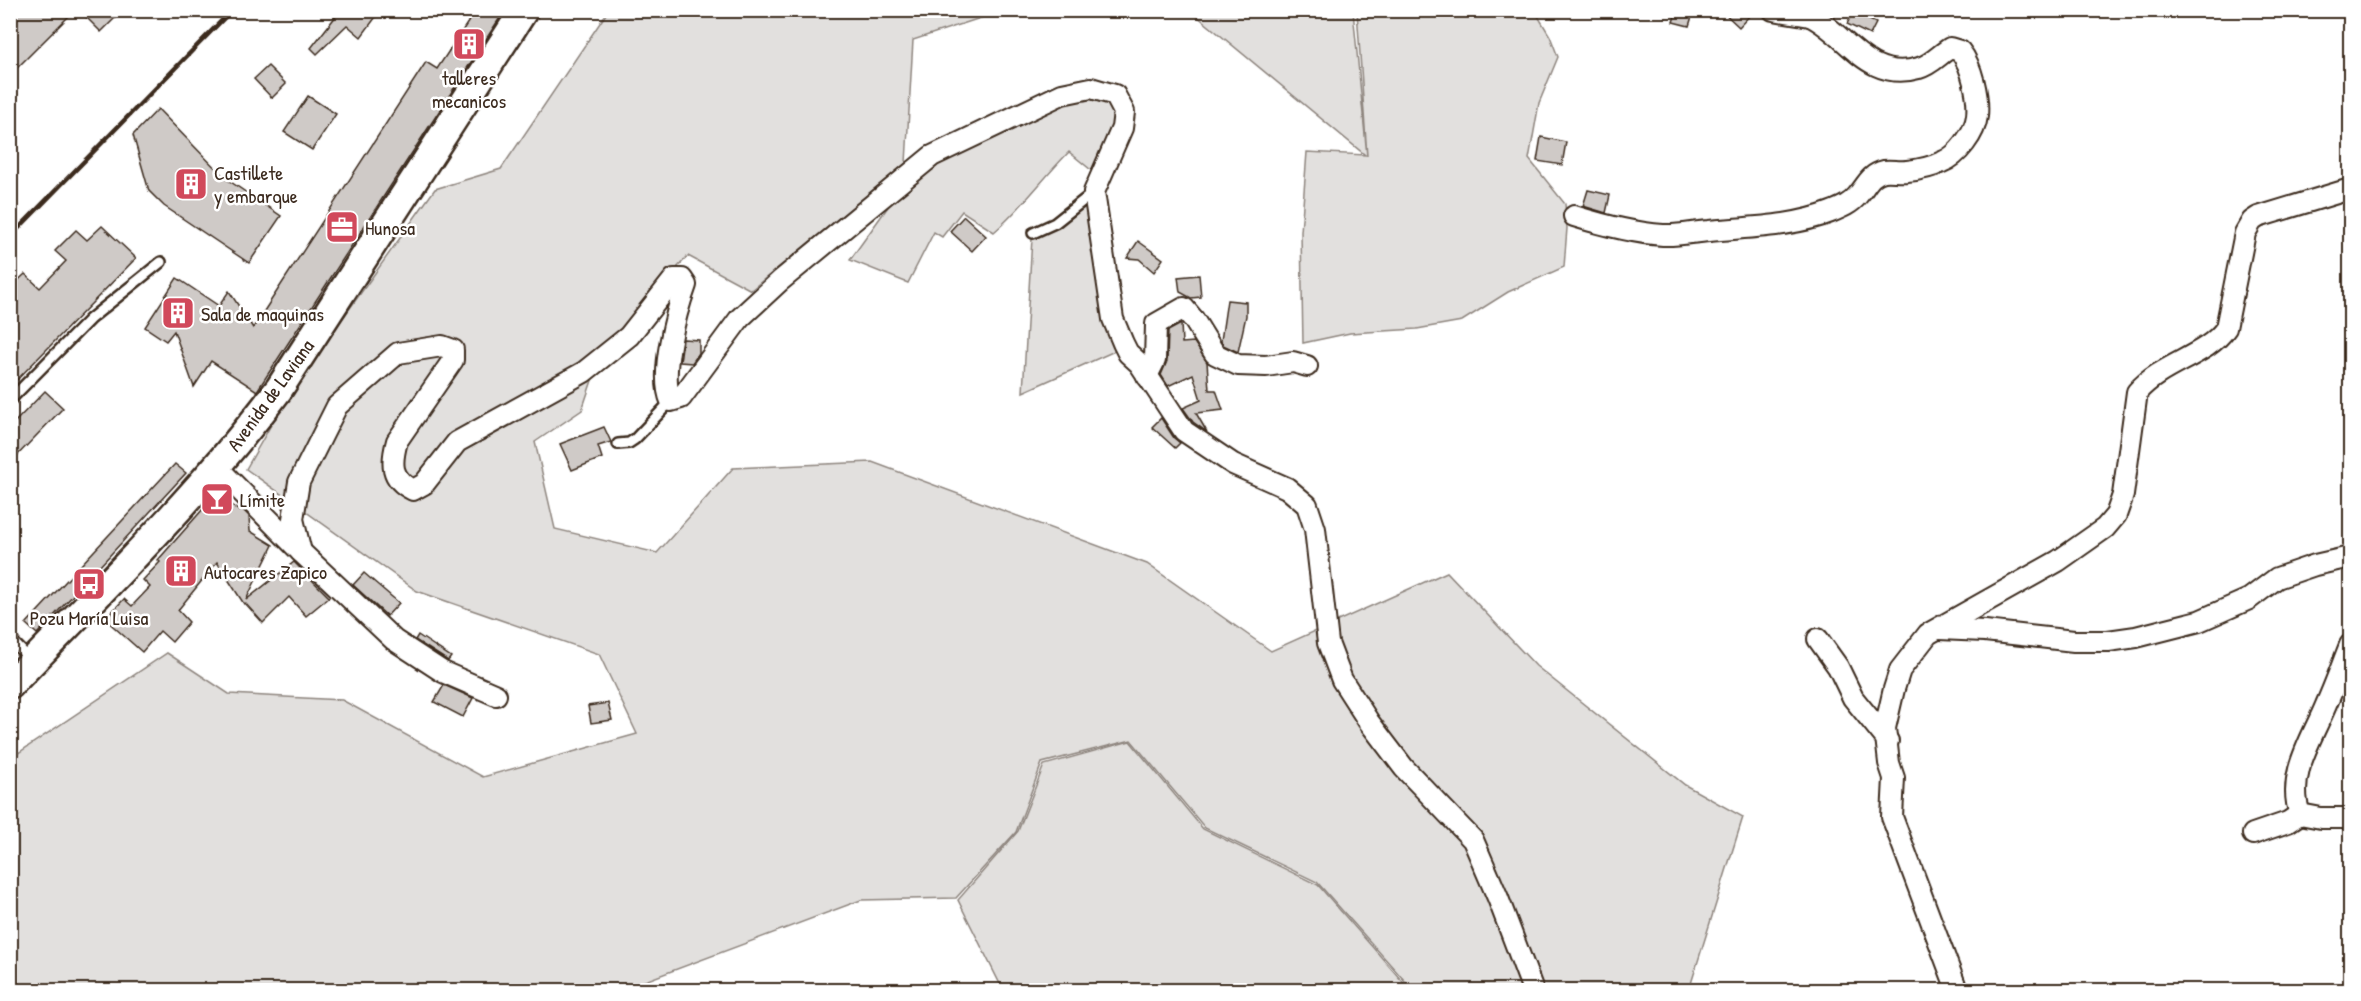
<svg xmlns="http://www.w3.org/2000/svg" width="2361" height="1001" viewBox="0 0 2361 1001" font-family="'Patrick Hand',sans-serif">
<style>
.green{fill:#e2e0de;stroke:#8e857e;stroke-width:1.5}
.building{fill:#cfcac7;stroke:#3b2a1e;stroke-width:1.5}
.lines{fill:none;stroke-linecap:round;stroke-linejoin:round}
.lane-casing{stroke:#3b2a1e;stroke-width:14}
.street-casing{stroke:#3b2a1e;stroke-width:24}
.secondary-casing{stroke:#3b2a1e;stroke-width:32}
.lane{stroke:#fff;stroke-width:9}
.street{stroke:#fff;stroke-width:20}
.secondary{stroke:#fff;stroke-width:27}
.rail{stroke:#3b2a1e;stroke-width:4.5}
.labels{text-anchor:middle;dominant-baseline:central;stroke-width:5;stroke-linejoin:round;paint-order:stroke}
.poi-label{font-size:20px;fill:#3b2a1e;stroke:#fff;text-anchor:start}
.street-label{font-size:20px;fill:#3b2a1e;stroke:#fff}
</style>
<rect width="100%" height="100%" fill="#fff"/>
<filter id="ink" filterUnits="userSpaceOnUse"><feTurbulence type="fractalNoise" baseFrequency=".0167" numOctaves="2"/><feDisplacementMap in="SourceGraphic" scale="12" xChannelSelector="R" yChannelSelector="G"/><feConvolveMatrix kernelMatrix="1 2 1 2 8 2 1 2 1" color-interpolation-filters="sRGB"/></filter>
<g filter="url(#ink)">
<g class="green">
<path d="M 1468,10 L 1471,15 L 1481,11 L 1535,11 L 1550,36 L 1558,57 L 1539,103 L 1529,159 L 1565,204 L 1567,228 L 1564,267 L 1508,292 L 1462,321 L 1417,329 L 1350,333 L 1303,343 L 1301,232 L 1307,152 L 1365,155 L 1191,11 L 1353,11 L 1367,156 L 1357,11 Z"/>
<path d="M 608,11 L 1002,11 L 913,40 L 906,163 L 751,290 L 688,256 L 603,348 L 582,410 L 535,442 L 555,529 L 657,553 L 733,468 L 872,462 L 1147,564 L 1271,651 L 1447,572 L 1536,666 L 1685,785 L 1743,817 L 1689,990 L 1413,990 L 1317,882 L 1205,828 L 1131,740 L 1042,763 L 1016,832 L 956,898 L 861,900 L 621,990 L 11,990 L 11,758 L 167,653 L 229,694 L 342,700 L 483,777 L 637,734 L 599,654 L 417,591 L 246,469 L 288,395 L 435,189 L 501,169 Z"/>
<path d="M 1088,96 L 1112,102 L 1116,124 L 1096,174 L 1069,152 C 1043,178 1022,208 994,232 L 962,211 L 942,237 L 934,232 L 908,283 L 850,260 L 900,190 L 932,164 L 964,148 L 995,138 L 1048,108 Z"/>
<path d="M 1089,203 L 1117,350 L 1023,392 L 1032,238 L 1059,226 Z"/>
<path d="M 1130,741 L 1203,829 L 1318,885 L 1410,990 L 1003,990 L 958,900 L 1018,831 L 1044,765 Z"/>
</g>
<g class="building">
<path d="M 10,10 L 75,10 L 10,75 Z"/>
<path d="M 79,10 L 123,10 L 101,32 Z"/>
<path d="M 329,10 L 381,10 L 361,37 L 347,25 L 317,54 L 311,48 L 336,16 Z"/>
<path d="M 476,10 L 505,10 L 257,391 L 211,361 L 194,387 L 174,331 L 166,341 L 145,327 L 177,278 L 219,306 L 229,291 L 253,328 L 426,62 L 437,69 Z"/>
<path d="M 1677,10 L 1694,10 L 1689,26 L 1673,22 Z"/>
<path d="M 1721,10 L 1755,10 L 1739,27 Z"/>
<path d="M 1853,12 L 1876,23 L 1870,35 L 1847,24 Z"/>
<path d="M 268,66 L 286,84 L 272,98 L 254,79 Z"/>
<path d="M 308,96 L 336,114 L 312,150 L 284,132 Z"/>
<path d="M 158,109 L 225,178 L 281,216 L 249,263 L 164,206 L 149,191 L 133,135 Z"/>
<path d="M 1541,137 L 1566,142 L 1562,165 L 1537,161 Z"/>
<path d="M 1588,190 L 1610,195 L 1606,213 L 1583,206 Z"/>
<path d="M 964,216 L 986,236 L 972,251 L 950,231 Z"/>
<path d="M 102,226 L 136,258 L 10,387 L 10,318 L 17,311 L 10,305 L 10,288 L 25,274 L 40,288 L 66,261 L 55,251 L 76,230 L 87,240 Z"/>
<path d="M 1138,241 L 1163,259 L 1154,272 L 1139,259 L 1127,258 Z"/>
<path d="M 1199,275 L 1201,297 L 1191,298 L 1180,292 L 1178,277 Z"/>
<path d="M 1227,300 L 1246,302 L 1246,316 L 1238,352 L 1223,345 L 1221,341 Z"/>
<path d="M 1181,324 L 1182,343 L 1194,342 L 1207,362 L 1209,390 L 1216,390 L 1223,410 L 1196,413 L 1207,432 L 1193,422 L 1183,408 L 1201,400 L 1193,374 L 1168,386 L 1161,375 L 1167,361 L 1168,331 Z"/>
<path d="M 683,339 L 699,340 L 699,353 L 692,363 L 680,362 Z"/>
<path d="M 45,391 L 63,408 L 10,463 L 10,427 Z"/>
<path d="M 1161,418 L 1174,438 L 1180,443 L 1175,448 L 1152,427 Z"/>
<path d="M 604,427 L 611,442 L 598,446 L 602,458 L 572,470 L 560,444 Z"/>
<path d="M 175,464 L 186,473 L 37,634 L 26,624 Z"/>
<path d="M 222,498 L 239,511 L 241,508 L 249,516 L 250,531 L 273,545 L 246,600 L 294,562 L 329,597 L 306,616 L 289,597 L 263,623 L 245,603 L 244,604 L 217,562 L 178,610 L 189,622 L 172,642 L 160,631 L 142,652 L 105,619 L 124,599 L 132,606 L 150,587 L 143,580 L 160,562 L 158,560 L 211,500 Z"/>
<path d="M 364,573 L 399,603 L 387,616 L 353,585 Z"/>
<path d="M 418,635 L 451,657 L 448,661 L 415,640 Z"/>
<path d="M 444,685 L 473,698 L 463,717 L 434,702 Z"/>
<path d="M 608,703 L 612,720 L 591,723 L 588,706 Z"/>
</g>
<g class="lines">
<g class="lane-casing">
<g id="lane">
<path d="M 1033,233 L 1055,223 L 1094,192"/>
<path d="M 10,400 L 90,319 L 161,262"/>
<path d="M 618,444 L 629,443 L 635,439 L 671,401"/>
<path d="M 10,639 L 31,660"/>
</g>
</g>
<g class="street-casing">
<g id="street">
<path d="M 1773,10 L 1810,16 L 1815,11"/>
<path d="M 1574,216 C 1603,225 1633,233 1663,235 C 1678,236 1694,232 1709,231 C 1748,227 1793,227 1831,212 C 1841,208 1851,204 1858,195 C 1866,186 1870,174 1884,171 C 1891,170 1899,172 1907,171 C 1918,170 1932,167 1942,162 C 1958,156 1975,133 1977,116 C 1979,97 1972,66 1960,51 L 1950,48 C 1940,54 1931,65 1919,68 C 1867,83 1848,34 1810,16"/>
<path d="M 1147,376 L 1155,360 L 1156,324 L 1184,308 L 1194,320 L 1215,354 L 1238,365 L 1266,366 L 1293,362 L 1307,366"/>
<path d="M 216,466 L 301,552 L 394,640 L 443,672 L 496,695"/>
<path d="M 301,552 L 293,519 L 299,482 L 337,406 L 398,353 L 442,346 L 453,350 L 453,360 L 397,441 C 391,463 390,479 413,490 L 424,484 L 457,442 L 584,372 L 629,336 L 674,279 L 682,279 L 686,285 C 676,312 659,375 671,401 L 681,398 L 740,318 L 780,281 L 932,156 L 1062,94 L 1091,88 L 1115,95 L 1124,112 L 1122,128 L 1094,192 L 1113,319 L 1123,343 L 1128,353 L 1139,363 L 1184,431 L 1233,464 L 1287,488 L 1307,505 L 1315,529 L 1328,643 L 1342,680 L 1369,722 L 1404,768 L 1473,840 L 1498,898 L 1533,990"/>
<path d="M 1939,629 L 1985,631 L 2074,641 L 2108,641 L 2136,637 L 2199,621 L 2249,599 L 2277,578 L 2315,565 L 2350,557"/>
<path d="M 1818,639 L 1838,667 L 1853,698 L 1888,741"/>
<path d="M 2300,814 C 2286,776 2312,739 2326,705 C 2335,685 2342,665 2350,645"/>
<path d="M 2300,814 L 2321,818 L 2350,818"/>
<path d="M 2253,834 L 2288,822 L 2300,814"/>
<path d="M 1957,990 L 1892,817 L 1894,778 L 1889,763 L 1885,728 L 1894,689 L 1900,670 L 1928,634 L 2058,561 L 2105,528 L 2116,515 L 2123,495 L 2137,392 C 2162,363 2207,356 2226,328 L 2245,233 L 2252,221 L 2258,217 L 2350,189"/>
</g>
</g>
<g class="secondary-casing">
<path id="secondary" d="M 10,685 C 103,589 199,495 279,389 L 524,10"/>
</g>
<use href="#lane" class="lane"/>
<use href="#street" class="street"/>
<use href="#secondary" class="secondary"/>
<path class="rail" d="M 10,237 L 232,10"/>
</g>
</g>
<defs>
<g id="building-square" transform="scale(1.725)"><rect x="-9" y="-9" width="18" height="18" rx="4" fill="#d1495b" stroke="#fff"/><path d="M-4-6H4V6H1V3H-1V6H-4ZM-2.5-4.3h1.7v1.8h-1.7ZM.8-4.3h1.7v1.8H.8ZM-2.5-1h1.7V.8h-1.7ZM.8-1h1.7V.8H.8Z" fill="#fff"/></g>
<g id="office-square" transform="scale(1.725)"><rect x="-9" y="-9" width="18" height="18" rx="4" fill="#d1495b" stroke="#fff"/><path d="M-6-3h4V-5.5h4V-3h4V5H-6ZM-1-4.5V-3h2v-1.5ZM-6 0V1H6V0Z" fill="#fff"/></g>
<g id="bar-square" transform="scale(1.725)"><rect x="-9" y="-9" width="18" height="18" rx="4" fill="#d1495b" stroke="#fff"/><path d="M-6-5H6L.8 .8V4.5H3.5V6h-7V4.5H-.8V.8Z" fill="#fff"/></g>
<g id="bus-square" transform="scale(1.725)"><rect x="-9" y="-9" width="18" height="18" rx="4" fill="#d1495b" stroke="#fff"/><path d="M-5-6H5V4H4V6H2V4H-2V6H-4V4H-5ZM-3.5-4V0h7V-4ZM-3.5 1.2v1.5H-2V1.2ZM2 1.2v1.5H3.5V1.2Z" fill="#fff"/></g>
</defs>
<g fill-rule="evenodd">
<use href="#building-square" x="469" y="44"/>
<use href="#building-square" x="191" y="184"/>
<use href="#office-square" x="342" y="227"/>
<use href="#building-square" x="178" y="313"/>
<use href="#bar-square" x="217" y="499"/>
<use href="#building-square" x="181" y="571"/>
<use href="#bus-square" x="89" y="584"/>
</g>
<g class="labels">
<g class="poi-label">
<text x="469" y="77" text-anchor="middle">talleres<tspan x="469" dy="23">mecanicos</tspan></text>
<text x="214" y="172">Castillete<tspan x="214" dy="23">y embarque</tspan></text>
<text x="365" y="227">Hunosa</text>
<text x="201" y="313">Sala de maquinas</text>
<text x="240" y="499">Límite</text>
<text x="204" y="571">Autocares Zapico</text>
<text x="89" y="617" text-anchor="middle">Pozu María Luisa</text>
</g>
<g class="street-label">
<text transform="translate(270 395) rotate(-54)">Avenida de Laviana</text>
</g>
</g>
<rect width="2361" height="1001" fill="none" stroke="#fff" stroke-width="36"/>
<rect x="18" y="18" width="2325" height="965" fill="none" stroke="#3b2a1e" stroke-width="2" filter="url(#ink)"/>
</svg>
